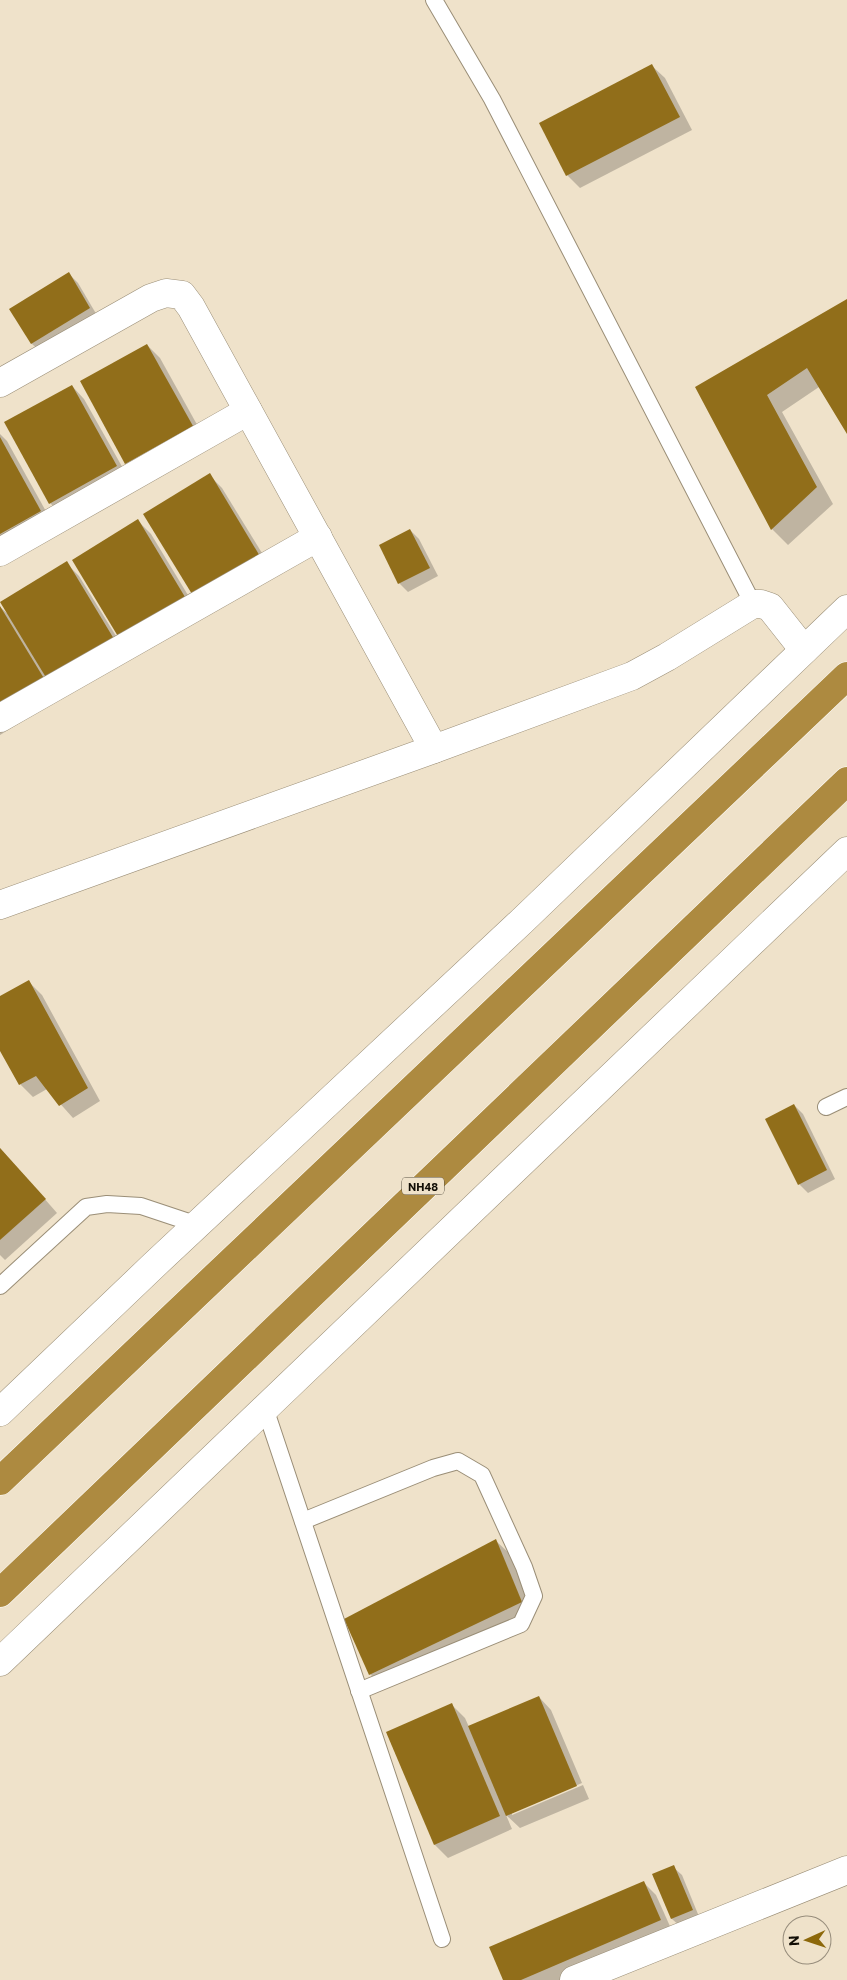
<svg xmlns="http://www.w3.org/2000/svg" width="847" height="1980" viewBox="0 0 847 1980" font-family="Commissioner,sans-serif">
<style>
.shadow{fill:#0003}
.building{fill:#916e1a}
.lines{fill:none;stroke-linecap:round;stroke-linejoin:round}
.lane-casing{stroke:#9a8e77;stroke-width:18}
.street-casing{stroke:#9a8e77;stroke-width:29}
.secondary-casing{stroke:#9a8e77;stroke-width:29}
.highway-casing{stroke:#fff;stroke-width:29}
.lane{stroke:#fff;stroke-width:16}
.street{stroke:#fff;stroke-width:28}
.secondary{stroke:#fff;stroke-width:28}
.highway{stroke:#ad8a40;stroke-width:28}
.labels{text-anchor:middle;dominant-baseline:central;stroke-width:5;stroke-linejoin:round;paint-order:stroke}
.shield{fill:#efe2ca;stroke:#544e41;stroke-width:1}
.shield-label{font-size:11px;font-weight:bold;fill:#120e06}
</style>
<rect width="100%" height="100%" fill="#efe2ca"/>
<g class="shadow">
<path d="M 652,66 L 665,78 L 692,130 L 580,188 L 567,175 Z"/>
<path d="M 69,274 L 78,283 L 98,317 L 41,352 L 32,344 L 11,310 Z"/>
<path d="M 847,300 L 847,431 L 819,387 L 782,412 L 833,504 L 788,545 L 772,529 L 697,387 Z"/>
<path d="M 147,345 L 160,358 L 205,439 L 139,476 L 126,464 L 82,382 Z"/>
<path d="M 72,386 L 84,399 L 129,479 L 63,516 L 50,503 Z"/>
<path d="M 0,434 L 7,441 L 53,524 L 0,554 Z"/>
<path d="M 209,475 L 222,488 L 273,571 L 209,611 Z"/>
<path d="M 138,521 L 151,534 L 200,615 L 136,655 Z"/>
<path d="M 410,530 L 419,539 L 438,576 L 408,592 L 399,583 Z"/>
<path d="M 66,563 L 79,576 L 129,657 L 0,735 L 0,607 L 9,615 Z"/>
<path d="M 29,982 L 42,995 L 100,1101 L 73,1118 L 47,1089 L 33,1097 L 20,1084 L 0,1048 L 0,998 Z"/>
<path d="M 794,1105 L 803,1114 L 835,1179 L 808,1193 L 799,1184 Z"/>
<path d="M 0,1148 L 57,1213 L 5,1260 L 0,1255 Z"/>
<path d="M 496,1541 L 509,1553 L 534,1615 L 383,1687 L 370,1674 Z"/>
<path d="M 539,1697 L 551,1710 L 582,1783 L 512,1813 L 512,1815 L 583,1785 L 589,1799 L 520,1828 L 506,1815 L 512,1829 L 448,1858 L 435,1845 L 387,1733 L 452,1705 L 465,1718 L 469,1727 Z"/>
<path d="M 673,1867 L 682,1875 L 700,1919 L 681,1927 L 672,1919 L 654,1875 Z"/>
<path d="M 643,1882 L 656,1895 L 673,1933 L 563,1980 L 504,1980 Z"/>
</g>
<g class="building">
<path d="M 652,64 L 680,117 L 566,176 L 539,123 Z"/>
<path d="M 69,272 L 90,308 L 31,344 L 9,309 Z"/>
<path d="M 847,299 L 847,434 L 807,368 L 767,395 L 817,487 L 771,530 L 695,387 Z"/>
<path d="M 147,344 L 193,426 L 125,464 L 80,381 Z"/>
<path d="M 72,385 L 117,466 L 49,504 L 4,422 Z"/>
<path d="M 0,437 L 41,511 L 0,534 Z"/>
<path d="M 210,473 L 261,558 L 195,599 L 143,514 Z"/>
<path d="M 138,519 L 188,602 L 122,643 L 72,560 Z"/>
<path d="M 410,529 L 430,568 L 398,584 L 379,545 Z"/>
<path d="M 67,561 L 117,644 L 50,684 L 0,602 Z"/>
<path d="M 0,606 L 48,685 L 0,714 Z"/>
<path d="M 29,980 L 88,1088 L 59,1106 L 36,1076 L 19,1085 L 0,1051 L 0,996 Z"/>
<path d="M 794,1104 L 827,1170 L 798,1185 L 765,1119 Z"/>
<path d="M 0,1148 L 46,1199 L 0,1240 Z"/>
<path d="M 496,1539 L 522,1602 L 369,1675 L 344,1619 Z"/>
<path d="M 539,1696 L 577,1786 L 506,1816 L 468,1726 Z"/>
<path d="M 452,1703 L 500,1816 L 434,1845 L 386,1732 Z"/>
<path d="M 674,1865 L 693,1910 L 671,1919 L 652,1874 Z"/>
<path d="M 644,1881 L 661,1920 L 521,1980 L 503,1980 L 489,1947 Z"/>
</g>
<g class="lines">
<g class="lane-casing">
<g id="lane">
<path d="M 434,0 L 492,99 L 753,604"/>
<path d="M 826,1107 L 847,1097"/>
<path d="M 0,1286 L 86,1207 L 107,1204 L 141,1206 L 198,1225"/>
<path d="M 265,1408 L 442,1939"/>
<path d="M 303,1521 L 433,1468 L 458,1461 L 482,1475 L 524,1567 L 534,1596 L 521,1624 L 359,1691"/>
</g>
</g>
<g class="street-casing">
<g id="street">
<path d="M 0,383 L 151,298 L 166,293 L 182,295 L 191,307 L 434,749"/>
<path d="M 0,552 L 248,411"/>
<path d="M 0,718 L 318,537"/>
<path d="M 0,905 L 434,749 L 632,676 L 667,657 L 753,604 L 761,604 L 770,607 L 804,650"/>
</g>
</g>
<g class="secondary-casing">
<g id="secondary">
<path d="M 0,1412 L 154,1265 L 522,921 L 847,609"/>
<path d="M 0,1662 L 847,851"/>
<path d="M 574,1980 L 847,1870"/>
</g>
</g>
<g class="highway-casing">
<g id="highway">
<path d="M 0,1481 L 847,676"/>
<path d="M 0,1593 L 847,781"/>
</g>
</g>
<use href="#lane" class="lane"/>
<use href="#street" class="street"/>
<use href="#secondary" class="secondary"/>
<use href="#highway" class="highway"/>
</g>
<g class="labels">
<rect class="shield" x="402" y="1177.5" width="42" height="17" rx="4"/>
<g class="shield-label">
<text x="423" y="1186">NH48</text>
</g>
</g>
<g transform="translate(807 1940) rotate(267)"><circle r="24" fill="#efe2ca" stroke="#978d7c"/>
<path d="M0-4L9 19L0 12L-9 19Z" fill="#8d680a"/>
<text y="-8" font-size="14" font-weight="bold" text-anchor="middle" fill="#120e06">N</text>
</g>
</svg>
